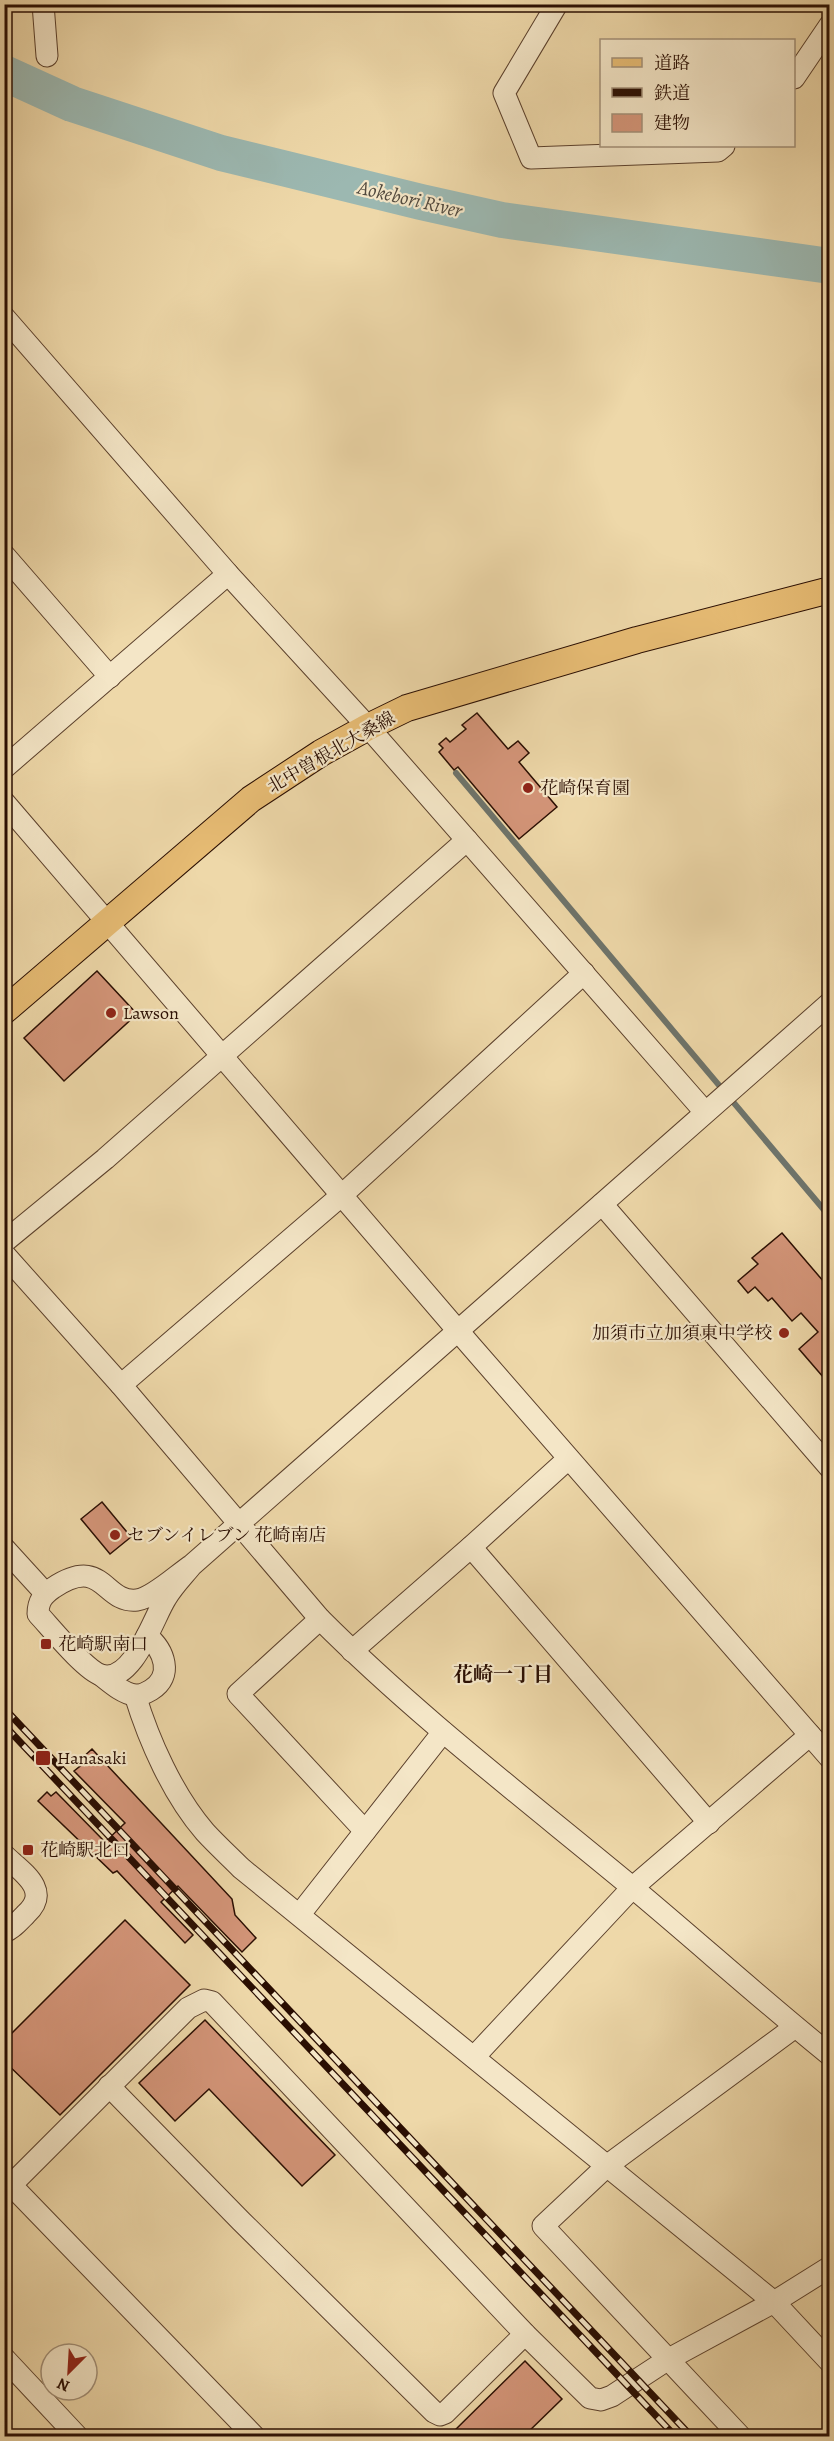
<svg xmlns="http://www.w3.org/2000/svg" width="834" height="2441" viewBox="0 0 834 2441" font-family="Alegreya,'Noto Serif JP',serif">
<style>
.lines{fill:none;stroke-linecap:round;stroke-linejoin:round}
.stream{stroke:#6e746b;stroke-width:6}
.river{stroke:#9cb8b1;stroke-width:36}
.building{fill:#d49579;stroke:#2a0e02;stroke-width:1.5}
.minor-casing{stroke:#5b402c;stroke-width:23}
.major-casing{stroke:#2a0e02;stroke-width:28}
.minor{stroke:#f4e6c7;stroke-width:21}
.major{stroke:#e7bc74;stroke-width:26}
.rail-casing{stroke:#2a0e02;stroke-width:7}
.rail{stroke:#f4e6c7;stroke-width:4.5;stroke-dasharray:14;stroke-linecap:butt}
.poi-dot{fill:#8f2418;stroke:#f4e6c7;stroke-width:2}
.labels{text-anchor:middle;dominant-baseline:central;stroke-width:4.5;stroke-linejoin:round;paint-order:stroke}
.street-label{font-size:18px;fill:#2a0e02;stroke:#f4e6c7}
.poi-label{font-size:18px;fill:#2a0e02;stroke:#f4e6c7;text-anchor:start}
.water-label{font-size:20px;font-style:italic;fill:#524a3f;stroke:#f4e6c7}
.neighbourhood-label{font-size:20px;font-weight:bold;fill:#2a0e02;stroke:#f4e6c7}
</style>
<rect width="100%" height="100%" fill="#eed8a9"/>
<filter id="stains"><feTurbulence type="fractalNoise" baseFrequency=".00333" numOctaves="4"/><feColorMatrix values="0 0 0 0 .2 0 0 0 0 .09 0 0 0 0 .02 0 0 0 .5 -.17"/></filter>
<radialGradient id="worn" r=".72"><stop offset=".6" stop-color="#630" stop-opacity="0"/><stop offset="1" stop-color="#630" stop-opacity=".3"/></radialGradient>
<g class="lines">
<path class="stream" d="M 456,773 L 830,1217"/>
<path class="river" d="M 4,73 L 72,104 L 221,153 L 421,202 L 502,220 L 830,266"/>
</g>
<g class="building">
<path d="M 477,713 L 508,749 L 518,741 L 529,753 L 519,762 L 557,807 L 519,839 L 458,767 L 454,770 L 439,752 L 443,748 L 439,744 L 446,738 L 450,742 L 466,729 L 462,725 Z"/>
<path d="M 97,971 L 137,1014 L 64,1081 L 24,1038 Z"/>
<path d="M 782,1233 L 830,1289 L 830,1385 L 799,1349 L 818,1332 L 801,1313 L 792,1321 L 772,1298 L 768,1301 L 755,1287 L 748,1293 L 738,1281 L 758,1264 L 752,1258 Z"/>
<path d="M 102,1502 L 131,1537 L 110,1554 L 81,1519 Z"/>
<path d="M 92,1749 L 232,1899 L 235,1915 L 256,1938 L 242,1952 L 178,1886 L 161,1902 L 193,1935 L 185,1943 L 117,1871 L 113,1873 L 38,1801 L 47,1792 L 51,1796 L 56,1792 L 105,1842 L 125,1823 L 74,1771 L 84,1763 L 81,1759 Z"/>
<path d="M 125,1920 L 190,1985 L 60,2115 L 4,2061 L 4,2041 Z"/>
<path d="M 205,2020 L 335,2155 L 302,2186 L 209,2089 L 175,2121 L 139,2083 Z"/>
<path d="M 525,2361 L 562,2399 L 524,2436 L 449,2436 Z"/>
</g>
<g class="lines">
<g class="minor-casing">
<g id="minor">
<path d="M 43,4 L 47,56"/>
<path d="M 557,4 L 504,93 L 531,158 L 718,151 L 724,146"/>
<path d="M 794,78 L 830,25"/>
<path d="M 4,317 L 228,574 L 368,727 L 705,1112"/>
<path d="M 4,555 L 110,677"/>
<path d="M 4,768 L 228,574"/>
<path d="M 4,802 L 471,1346 L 830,1758"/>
<path d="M 602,1204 L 830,1468"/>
<path d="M 4,1242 L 105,1159 L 467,840"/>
<path d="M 4,1254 L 121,1385 L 320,1619 C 418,1717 527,1800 633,1888 C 699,1943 763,2001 830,2055"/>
<path d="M 121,1385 L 342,1195 L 584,973"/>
<path d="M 471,1547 L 709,1823"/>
<path d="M 4,1548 L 45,1593"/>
<path d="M 192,1565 C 183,1576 173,1586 166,1598 C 154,1616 133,1685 101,1675 C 85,1670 51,1628 38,1614 C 38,1601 43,1595 53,1588 C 104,1554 103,1604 137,1600 C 153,1598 178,1574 192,1565 L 830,1003"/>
<path d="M 320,1619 L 238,1694 L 365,1831"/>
<path d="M 352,1651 L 471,1547 L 568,1459"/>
<path d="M 102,1676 C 111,1683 122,1693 134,1695 C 140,1696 146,1693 151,1690 C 174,1676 164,1650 147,1636"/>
<path d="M 135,1695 C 149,1741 173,1795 205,1832 C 216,1844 229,1856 241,1868 L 774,2302 L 830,2362"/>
<path d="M 4,1855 C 22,1872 52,1890 26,1914 C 20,1920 13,1929 4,1932"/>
<path d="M 300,1914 L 443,1732"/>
<path d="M 474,2057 L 632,1888 L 810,1735"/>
<path d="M 109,2086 L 241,2221 L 434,2412 L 440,2415 L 445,2413 L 525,2334"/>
<path d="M 11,2185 L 254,2436"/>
<path d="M 4,2192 L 188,2008 L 204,2000 L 212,2002 L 525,2334 L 590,2398 L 601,2400 L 612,2396 L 667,2360 L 774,2302 L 830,2267"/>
<path d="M 4,2358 L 77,2436"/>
<path d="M 740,2436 L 543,2226 L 608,2165 L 795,2027"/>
</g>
</g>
<g class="major-casing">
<path id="major" d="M 4,1011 L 251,799 L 321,753 L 368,727 L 407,708 L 637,640 L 830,590"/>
</g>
<use href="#minor" class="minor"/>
<use href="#major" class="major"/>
<g class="rail-casing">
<g id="rail">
<path d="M 4,1708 L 691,2436"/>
<path d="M 4,1725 L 675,2436"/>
</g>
</g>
<use href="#rail" class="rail"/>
</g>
<g class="poi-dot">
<circle cx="528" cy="788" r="6"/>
<circle cx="111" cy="1013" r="6"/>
<circle cx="784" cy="1333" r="6"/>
<circle cx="115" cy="1535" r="6"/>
<rect x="40" y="1638" width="12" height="12" rx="3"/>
<rect x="35" y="1750" width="16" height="16" rx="3"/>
<rect x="22" y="1844" width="12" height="12" rx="3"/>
</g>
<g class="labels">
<g class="street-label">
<text transform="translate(331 752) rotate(-30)">北中曽根北大桑線</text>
</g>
<g class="poi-label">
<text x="540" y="788">花崎保育園</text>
<text x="123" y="1013">Lawson</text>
<text x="772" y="1333" text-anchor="end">加須市立加須東中学校</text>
<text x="127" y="1535">セブンイレブン 花崎南店</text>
<text x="58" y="1644">花崎駅南口</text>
<text x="57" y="1758">Hanasaki</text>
<text x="40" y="1850">花崎駅北口</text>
</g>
<g class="water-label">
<text transform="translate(410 199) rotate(13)">Aokebori River</text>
</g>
<g class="neighbourhood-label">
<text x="503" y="1674">花崎一丁目</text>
</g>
</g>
<rect width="834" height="2441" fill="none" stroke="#eed8a9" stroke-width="24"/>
<rect x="6" y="6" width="822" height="2429" fill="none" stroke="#2a0e02" stroke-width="3"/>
<rect x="12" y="12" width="810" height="2417" fill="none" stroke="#2a0e02" stroke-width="1.5"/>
<rect x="600" y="39" width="195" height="108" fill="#f4e6c7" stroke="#a39078" stroke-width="1.5"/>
<rect x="612" y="58" width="30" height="9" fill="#e7bc74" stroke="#a39078" stroke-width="1.5"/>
<text x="654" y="69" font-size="18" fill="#2a0e02">道路</text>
<rect x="612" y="88" width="30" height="9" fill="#2a0e02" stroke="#a39078" stroke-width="1.5"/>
<text x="654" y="99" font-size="18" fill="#2a0e02">鉄道</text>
<rect x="612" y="114" width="30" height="18" fill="#d49579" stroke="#a39078" stroke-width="1.5"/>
<text x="654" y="129" font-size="18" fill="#2a0e02">建物</text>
<g transform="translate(69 2372) rotate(204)"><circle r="28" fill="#f4e6c7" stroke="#a39078" stroke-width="1.5"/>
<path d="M0-4.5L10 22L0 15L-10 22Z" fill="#8f2418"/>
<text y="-9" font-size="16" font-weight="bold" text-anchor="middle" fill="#2a0e02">N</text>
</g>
<rect width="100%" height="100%" filter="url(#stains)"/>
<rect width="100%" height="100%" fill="url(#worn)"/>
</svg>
